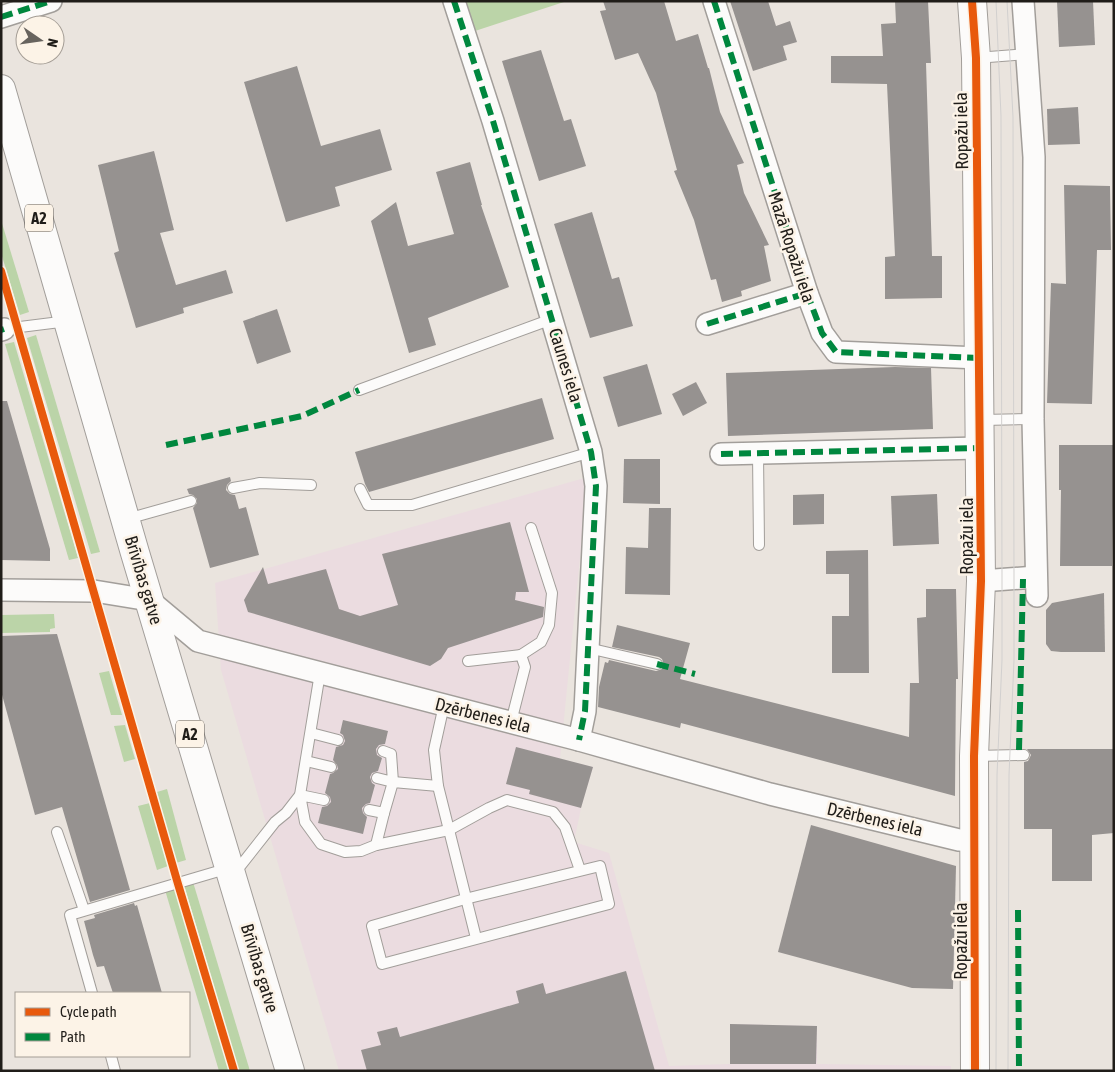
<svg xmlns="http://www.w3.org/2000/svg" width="1115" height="1072" viewBox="0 0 1115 1072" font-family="'Asap Condensed',sans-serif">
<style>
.commercial{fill:#ebdce0}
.green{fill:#bbd4a8}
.building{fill:#969290}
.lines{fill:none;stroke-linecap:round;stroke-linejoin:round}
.lane-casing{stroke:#a29e9a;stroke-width:12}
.street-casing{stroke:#a29e9a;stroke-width:24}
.secondary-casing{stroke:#a29e9a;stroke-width:30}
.highway-casing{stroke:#a29e9a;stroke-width:30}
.lane{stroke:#fcfbfa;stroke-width:10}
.street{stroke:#fcfbfa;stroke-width:21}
.secondary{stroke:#fcfbfa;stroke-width:28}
.highway{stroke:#fcfbfa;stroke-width:28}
.tram{stroke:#d2d0cf;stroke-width:1}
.quiet{stroke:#00873e;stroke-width:6;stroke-dasharray:12 6;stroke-linecap:butt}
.cycleway-casing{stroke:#fcf3e7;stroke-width:11}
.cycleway{stroke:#e8590c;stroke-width:8}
.labels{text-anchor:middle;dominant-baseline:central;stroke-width:5;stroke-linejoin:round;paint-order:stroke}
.shield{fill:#fcf3e7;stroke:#625d57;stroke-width:1}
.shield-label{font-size:16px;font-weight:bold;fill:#201d19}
.street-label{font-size:18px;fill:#201d19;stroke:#fcf3e7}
</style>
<rect width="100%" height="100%" fill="#eae4de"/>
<path class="commercial" d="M 588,477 L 560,759 L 593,767 L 581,808 L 574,842 L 609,853 L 669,1066 L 730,1064 L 730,1024 L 817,1026 L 817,1064 L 951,1066 L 951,1071 L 339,1071 L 221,670 L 215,583 Z"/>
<g class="green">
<path d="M 466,1 L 567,1 L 475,31 Z"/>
<path d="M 1,220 L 29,312 L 20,315 L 1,253 Z"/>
<path d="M 36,335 L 100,552 L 91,554 L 27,338 Z"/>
<path d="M 14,342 L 78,558 L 69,560 L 5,344 Z"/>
<path d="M 54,614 L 55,628 L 50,629 L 50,632 L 1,633 L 1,615 Z"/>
<path d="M 109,671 L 122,715 L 111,715 L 99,673 Z"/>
<path d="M 125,725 L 135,759 L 124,762 L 114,726 Z"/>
<path d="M 167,789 L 186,860 L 176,863 L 157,792 Z"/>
<path d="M 150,803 L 168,866 L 157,870 L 138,806 Z"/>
<path d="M 193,882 L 250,1071 L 239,1071 L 184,885 Z"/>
<path d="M 174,887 L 229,1071 L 219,1071 L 165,890 Z"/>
</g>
<g class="building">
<path d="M 603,1 L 664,1 L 676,41 L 698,34 L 708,68 L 709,68 L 720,112 L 744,163 L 737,165 L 744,193 L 769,245 L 764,246 L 771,281 L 741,291 L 742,296 L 722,302 L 716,279 L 711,280 L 694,220 L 674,171 L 677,170 L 656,93 L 638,53 L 615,60 L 600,11 L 606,10 Z"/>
<path d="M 730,1 L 768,1 L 776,26 L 790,21 L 797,42 L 783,46 L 787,60 L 753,71 Z"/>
<path d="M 895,1 L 928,1 L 931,63 L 926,63 L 932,256 L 942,256 L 942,298 L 885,299 L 885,257 L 895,256 L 887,84 L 831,83 L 831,56 L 883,56 L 881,24 L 896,23 Z"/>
<path d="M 1057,1 L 1093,1 L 1095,45 L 1059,47 Z"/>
<path d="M 541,50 L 564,121 L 571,119 L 586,166 L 539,181 L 502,61 Z"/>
<path d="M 297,66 L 321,146 L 380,129 L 392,170 L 335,187 L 340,206 L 286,222 L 244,82 Z"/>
<path d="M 1078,107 L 1080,144 L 1048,145 L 1047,109 Z"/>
<path d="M 154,151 L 174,230 L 160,233 L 176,285 L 226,270 L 233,293 L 183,308 L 184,313 L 136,328 L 114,253 L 119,251 L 98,165 Z"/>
<path d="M 470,162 L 482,205 L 481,205 L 509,287 L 428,318 L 436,345 L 409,353 L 371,221 L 396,202 L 408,246 L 454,234 L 436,172 Z"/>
<path d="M 1064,185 L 1110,186 L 1111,250 L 1097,250 L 1092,404 L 1047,403 L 1051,283 L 1066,284 Z"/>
<path d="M 592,212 L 612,279 L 619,277 L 633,326 L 590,338 L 554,224 Z"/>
<path d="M 277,309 L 291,352 L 257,364 L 243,321 Z"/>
<path d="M 647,364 L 662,414 L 618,427 L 603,377 Z"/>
<path d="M 895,367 L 931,368 L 933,429 L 728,436 L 726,373 Z"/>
<path d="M 696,382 L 707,403 L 683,416 L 672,394 Z"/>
<path d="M 542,398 L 554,439 L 369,492 L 365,484 L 355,452 Z"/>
<path d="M 1,401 L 7,401 L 50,549 L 50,561 L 1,560 Z"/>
<path d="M 1059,445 L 1114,445 L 1112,566 L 1060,566 L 1061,490 L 1059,490 Z"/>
<path d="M 624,459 L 660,459 L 660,504 L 623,503 Z"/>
<path d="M 230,477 L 231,481 L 227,485 L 226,490 L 230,494 L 235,495 L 239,509 L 246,507 L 259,555 L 210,568 L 193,508 L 197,503 L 197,499 L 193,495 L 189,494 L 187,489 Z"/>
<path d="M 824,494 L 824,524 L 793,525 L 793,495 Z"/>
<path d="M 937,494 L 939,544 L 893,546 L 891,496 Z"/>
<path d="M 649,508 L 671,508 L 670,595 L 625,594 L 626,547 L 648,548 Z"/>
<path d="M 510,522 L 529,592 L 516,592 L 515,600 L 544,607 L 543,617 L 448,648 L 441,659 L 430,666 L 248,612 L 244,600 L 263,567 L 268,584 L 326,569 L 339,609 L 360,616 L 398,605 L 382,554 Z"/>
<path d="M 868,550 L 869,673 L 832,673 L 832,616 L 849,616 L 849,574 L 826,574 L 826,551 Z"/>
<path d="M 926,589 L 956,589 L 958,679 L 956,679 L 955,796 L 681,723 L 680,728 L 598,707 L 599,687 L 605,662 L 608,663 L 609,660 L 656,671 L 662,669 L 664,665 L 662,659 L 659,657 L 612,647 L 617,625 L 690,643 L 680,679 L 909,737 L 910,683 L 919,683 L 917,618 L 926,617 Z"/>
<path d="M 1104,593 L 1105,652 L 1061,652 L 1051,651 L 1046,644 L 1046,610 L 1052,603 Z"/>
<path d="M 57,634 L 130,890 L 90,902 L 62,807 L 35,815 L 1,691 L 1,636 Z"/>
<path d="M 343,720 L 388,731 L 385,744 L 379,745 L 376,749 L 377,755 L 382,758 L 378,771 L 372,773 L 370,777 L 372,783 L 375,785 L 370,803 L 366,804 L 362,808 L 363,813 L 367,817 L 363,834 L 318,823 L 322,807 L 327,806 L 331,802 L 330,797 L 325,793 L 330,774 L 333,773 L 338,769 L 337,765 L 333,760 L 336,747 L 343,745 L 345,741 L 343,735 L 340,733 Z"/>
<path d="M 516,747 L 593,767 L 581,808 L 529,794 L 530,790 L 506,784 Z"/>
<path d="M 1027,749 L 1114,749 L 1114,833 L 1092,835 L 1092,881 L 1052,881 L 1052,829 L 1024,829 L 1024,762 L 1028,761 L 1031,755 Z"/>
<path d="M 811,825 L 956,866 L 953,989 L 912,988 L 778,952 Z"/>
<path d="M 134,903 L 135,906 L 137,905 L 162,993 L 113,993 L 104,966 L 97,967 L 93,955 L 84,921 L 95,918 L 94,915 Z"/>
<path d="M 626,971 L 655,1071 L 367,1071 L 361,1050 L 381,1045 L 377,1032 L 397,1027 L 400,1037 L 519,1003 L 516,991 L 543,983 L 546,994 Z"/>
<path d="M 730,1024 L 817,1026 L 816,1064 L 730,1064 Z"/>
</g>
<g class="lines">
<g class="lane-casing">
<g id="lane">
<path d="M 976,58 L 1027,54"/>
<path d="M 4,329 L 68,321"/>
<path d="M 359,390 L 552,319"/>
<path d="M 982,420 L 1033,419"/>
<path d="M 758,453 L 759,545"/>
<path d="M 233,488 L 260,483 L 311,485"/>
<path d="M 360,489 L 368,505 L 412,505 L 591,452"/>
<path d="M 127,519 L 191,501"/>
<path d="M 588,648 L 657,664"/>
<path d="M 521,655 L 541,642 L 549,625 L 552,593 L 531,528"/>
<path d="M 468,661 L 521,655 L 525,667 L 511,722"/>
<path d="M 444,705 L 434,750 L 438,786 L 476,938"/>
<path d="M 311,733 L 338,740"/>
<path d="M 975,756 L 1024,755"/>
<path d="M 306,761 L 331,767"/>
<path d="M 377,778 L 393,782 L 391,754 L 383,751"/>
<path d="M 324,800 L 300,795 L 305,822 L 321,844 L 345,852 L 361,851 L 376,845 L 449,830 L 489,808 L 507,800 L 553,812 L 565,827 L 580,870"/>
<path d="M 369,810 L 384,813 L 393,782 L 438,786"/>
<path d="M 57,832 L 84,910"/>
<path d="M 376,845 L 384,813"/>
<path d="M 600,866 L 609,904 L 382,964 L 372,926 L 465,899 Z"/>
<path d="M 234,874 L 275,822 L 286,813 L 300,795 L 320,673"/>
<path d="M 92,993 L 70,915 L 229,868"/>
<path d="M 111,1056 L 115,1071"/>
</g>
</g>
<g class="street-casing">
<g id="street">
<path d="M 454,1 L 493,121 L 591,452 L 596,486 L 585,711 L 579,740"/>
<path d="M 714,1 L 807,293 L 822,333 L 836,352 L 979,358"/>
<path d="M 1023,1 L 1034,157 L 1033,419 L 1037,596"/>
<path d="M 1,17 L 51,1"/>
<path d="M 707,324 L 807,293"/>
<path d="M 1,330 L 4,329"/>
<path d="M 721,454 L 980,448"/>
<path d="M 981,581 L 1036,577"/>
<path d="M 1,590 L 94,591 L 149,600 L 198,641 L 579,740 L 770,794 L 959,840 L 975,841"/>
</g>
</g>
<g class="secondary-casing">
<path id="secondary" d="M 972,1 L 976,58 L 981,581 L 974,756 L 975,1071"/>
</g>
<g class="highway-casing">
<path id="highway" d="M 1,89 L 135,553 L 290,1071"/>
</g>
<use href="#lane" class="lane"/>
<use href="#street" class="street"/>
<use href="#secondary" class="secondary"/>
<use href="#highway" class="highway"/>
<g class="tram">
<path d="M 1007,1 L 1013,117 L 1014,580 L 1014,660 L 1009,775 L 1008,1071"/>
<path d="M 996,1071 L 997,775 L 1002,660 L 1002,580 L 1001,116 L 996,1"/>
</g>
<g class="quiet">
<path d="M 454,1 L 493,121 L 591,452 L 596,486 L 585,711 L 579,740"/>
<path d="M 714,1 L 807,293 L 822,333 L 836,352 L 979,358"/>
<path d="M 1,17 L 51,1"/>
<path d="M 707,324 L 807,293"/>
<path d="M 1,330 L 4,329"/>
<path d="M 166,445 L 302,416 L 359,390"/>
<path d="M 721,454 L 980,448"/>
<path d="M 657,664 L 695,674"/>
<path d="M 1019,750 L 1023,579"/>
<path d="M 1018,910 L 1019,1071"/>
</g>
<g class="cycleway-casing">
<g id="cycleway">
<path d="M 972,1 L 976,58 L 981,581 L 974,756 L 975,1071"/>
<path d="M 1,271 L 178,884 L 234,1071"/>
</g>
</g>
<use href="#cycleway" class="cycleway"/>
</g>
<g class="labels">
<g class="shield">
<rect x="25" y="204.5" width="28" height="27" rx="4"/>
<rect x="176" y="720.5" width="28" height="27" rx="4"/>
</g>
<g class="shield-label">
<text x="39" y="218">A2</text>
<text x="190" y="734">A2</text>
</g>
<g class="street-label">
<text transform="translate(961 131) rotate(-91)">Ropažu iela</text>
<text transform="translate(792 247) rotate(72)">Mazā Ropažu iela</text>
<text transform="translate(566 365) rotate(73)">Caunes iela</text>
<text transform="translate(966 536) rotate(-90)">Ropažu iela</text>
<text transform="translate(144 580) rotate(73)">Brīvības gatve</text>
<text transform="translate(483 715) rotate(14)">Dzērbenes iela</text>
<text transform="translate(875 819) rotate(13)">Dzērbenes iela</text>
<text transform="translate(960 941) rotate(-90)">Ropažu iela</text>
<text transform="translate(260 968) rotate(73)">Brīvības gatve</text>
</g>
</g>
<rect width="1115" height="1072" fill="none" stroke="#201d19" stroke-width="5"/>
<rect x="15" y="992" width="175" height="65" fill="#fcf3e7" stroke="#a49d95"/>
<rect x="25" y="1008" width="25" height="8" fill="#e8590c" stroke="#a49d95"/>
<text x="60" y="1017" font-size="15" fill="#201d19">Cycle path</text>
<rect x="25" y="1033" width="25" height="8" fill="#00873e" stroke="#a49d95"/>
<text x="60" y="1042" font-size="15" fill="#201d19">Path</text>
<g transform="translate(40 40) rotate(103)"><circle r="24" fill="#fcf3e7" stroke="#a49d95"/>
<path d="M0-4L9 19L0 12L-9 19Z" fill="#67635e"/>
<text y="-8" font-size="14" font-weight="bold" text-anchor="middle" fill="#201d19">N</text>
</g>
</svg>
